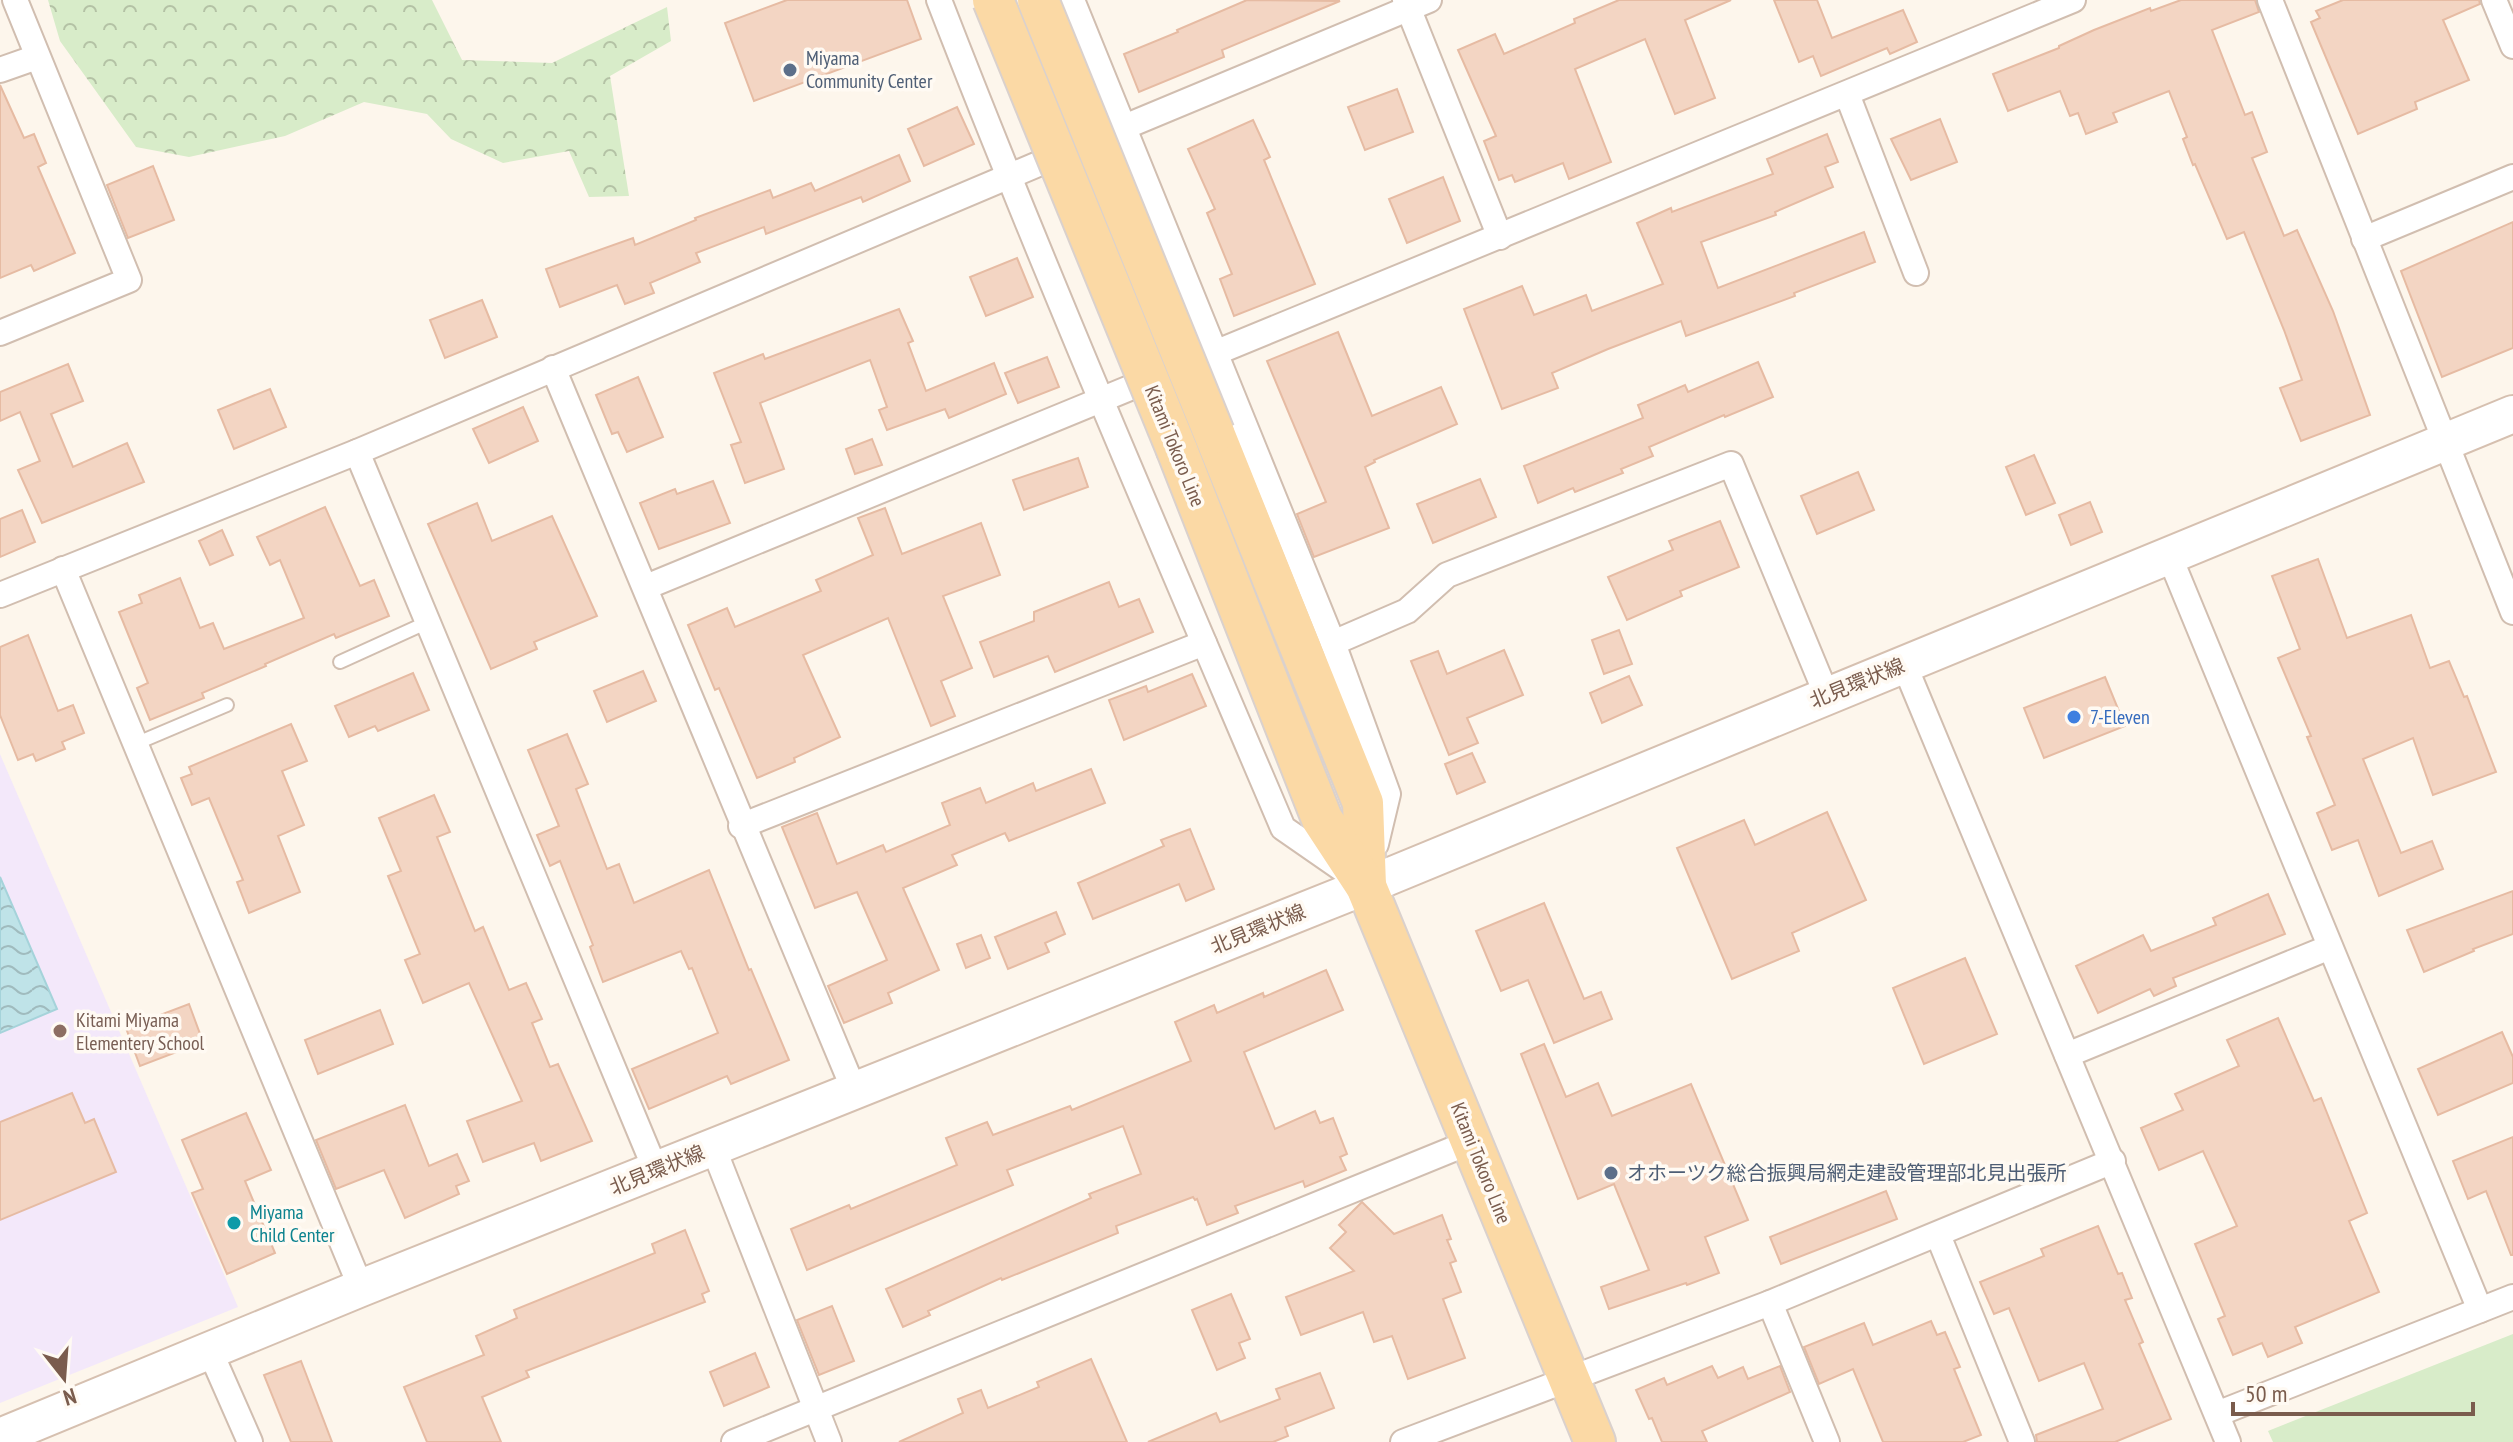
<svg xmlns="http://www.w3.org/2000/svg" width="2513" height="1442" viewBox="0 0 2513 1442" font-family="'PT Sans Narrow','Noto Sans JP',sans-serif">
<style>
.education{fill:#f3e8fa}
.forest{fill:url(#forest-crowns)}
.park{fill:#d8ecc9}
.water{fill:url(#water-waves);stroke:#a5d3da;stroke-width:2}
.building{fill:#f3d5c3;stroke:#e6bba3;stroke-width:2}
.lines{fill:none;stroke-linecap:round;stroke-linejoin:round}
.service-casing{stroke:#d1beb0;stroke-width:16}
.minor-casing{stroke:#d1beb0;stroke-width:28}
.secondary-casing{stroke:#d6c0b0;stroke-width:40}
.primary-casing{stroke:#dad1cd;stroke-width:44}
.service{stroke:#fff;stroke-width:12}
.minor{stroke:#fff;stroke-width:24}
.secondary{stroke:#fff;stroke-width:36}
.primary{stroke:#fbd9a5;stroke-width:40}
.primary-bridge-casing{stroke:#dad1cd;stroke-width:44;stroke-linecap:butt}
.primary-bridge{stroke:#fbd9a5;stroke-width:40}
.service-dot{fill:#5c6f8a;stroke:#fffaf3;stroke-width:3}
.shop-dot{fill:#3f7fe0;stroke:#fffaf3;stroke-width:3}
.education-dot{fill:#8d6e63;stroke:#fffaf3;stroke-width:3}
.culture-dot{fill:#0f9aa8;stroke:#fffaf3;stroke-width:3}
.labels{text-anchor:middle;dominant-baseline:central;stroke-width:7;stroke-linejoin:round;paint-order:stroke}
.service-label{font-size:20px;fill:#4e5e75;stroke:#fffaf3;text-anchor:start}
.street-label{font-size:20px;fill:#7a5c4d;stroke:#fffaf3}
.shop-label{font-size:20px;fill:#366cbe;stroke:#fffaf3;text-anchor:start}
.education-label{font-size:20px;fill:#785e54;stroke:#fffaf3;text-anchor:start}
.culture-label{font-size:20px;fill:#0d838f;stroke:#fffaf3;text-anchor:start}
</style>
<defs>
<pattern id="forest-crowns" width="20" height="18" patternUnits="userSpaceOnUse" patternTransform="scale(2)"><rect width="20" height="18" fill="#d8ecc9"/><path d="M2 6a3 3 0 1 1 6 0M12 15a3 3 0 1 1 6 0" fill="none" stroke="#b4c2a5"/></pattern>
<pattern id="water-waves" width="16" height="10" patternUnits="userSpaceOnUse" patternTransform="scale(2)"><rect width="16" height="10" fill="#bfe3e8"/><path d="M0 5q4-4 8 0t8 0" fill="none" stroke="#a0bbbe"/></pattern>
</defs>
<rect width="100%" height="100%" fill="#fdf6ec"/>
<path class="education" d="M 0,754 L 238,1307 L 0,1403 Z"/>
<path class="forest" d="M 48,0 L 432,0 L 462,60 L 552,63 L 667,7 L 671,41 L 610,76 L 629,196 L 589,197 L 569,151 L 503,163 L 451,139 L 427,114 L 364,102 L 285,136 L 189,157 L 136,147 L 60,41 Z"/>
<path class="park" d="M 2513,1334 L 2513,1442 L 2273,1442 L 2268,1431 Z"/>
<path class="water" d="M 0,877 L 57,1009 L 0,1033 Z"/>
<g class="building">
<path d="M 787,0 L 907,0 L 921,39 L 754,101 L 725,23 Z"/>
<path d="M 1247,0 L 1340,1 L 1222,50 L 1224,57 L 1139,92 L 1124,54 L 1178,32 L 1177,30 Z"/>
<path d="M 1619,0 L 1731,0 L 1685,20 L 1715,98 L 1675,114 L 1645,39 L 1575,69 L 1611,162 L 1569,179 L 1563,163 L 1515,182 L 1512,175 L 1499,180 L 1484,141 L 1496,136 L 1458,50 L 1495,34 L 1504,54 L 1575,23 L 1574,19 Z"/>
<path d="M 1774,0 L 1817,0 L 1832,38 L 1903,10 L 1917,42 L 1890,54 L 1887,48 L 1821,76 L 1813,56 L 1799,62 Z"/>
<path d="M 2181,0 L 2255,0 L 2259,12 L 2212,30 L 2245,115 L 2252,112 L 2267,152 L 2252,158 L 2284,236 L 2297,230 L 2333,311 L 2370,415 L 2301,441 L 2280,388 L 2302,380 L 2284,330 L 2244,232 L 2227,239 L 2195,164 L 2193,165 L 2183,139 L 2187,137 L 2169,91 L 2113,113 L 2117,122 L 2086,134 L 2078,113 L 2070,116 L 2060,91 L 2008,111 L 1993,74 L 2059,48 L 2059,46 L 2094,30 L 2150,8 L 2151,11 Z"/>
<path d="M 2343,0 L 2479,0 L 2480,4 L 2443,20 L 2469,80 L 2415,102 L 2417,109 L 2358,134 L 2311,22 L 2320,18 L 2316,11 Z"/>
<path d="M 0,85 L 24,138 L 34,134 L 46,163 L 38,167 L 75,253 L 34,271 L 31,265 L 0,278 Z"/>
<path d="M 1397,89 L 1413,132 L 1365,150 L 1348,107 Z"/>
<path d="M 957,107 L 974,144 L 924,166 L 908,129 Z"/>
<path d="M 1940,119 L 1957,162 L 1911,180 L 1891,139 Z"/>
<path d="M 1253,120 L 1270,157 L 1264,160 L 1315,284 L 1234,316 L 1220,279 L 1232,274 L 1207,213 L 1215,209 L 1188,149 Z"/>
<path d="M 1827,134 L 1838,162 L 1825,167 L 1833,187 L 1775,212 L 1776,215 L 1701,242 L 1718,288 L 1864,232 L 1875,262 L 1794,293 L 1795,296 L 1686,336 L 1681,321 L 1608,349 L 1552,373 L 1558,388 L 1502,409 L 1464,309 L 1522,286 L 1534,315 L 1586,295 L 1592,311 L 1663,284 L 1637,223 L 1671,208 L 1672,212 L 1773,174 L 1767,159 Z"/>
<path d="M 899,155 L 910,181 L 863,202 L 861,197 L 766,234 L 764,227 L 696,253 L 700,262 L 650,283 L 654,293 L 625,304 L 617,285 L 560,307 L 546,269 L 633,238 L 635,245 L 696,220 L 695,218 L 770,190 L 773,198 L 811,183 L 815,191 Z"/>
<path d="M 153,166 L 174,220 L 128,238 L 107,185 Z"/>
<path d="M 1443,177 L 1460,221 L 1407,243 L 1389,199 Z"/>
<path d="M 2513,222 L 2513,348 L 2442,377 L 2401,271 Z"/>
<path d="M 1017,258 L 1033,297 L 986,316 L 970,277 Z"/>
<path d="M 482,300 L 497,337 L 445,358 L 430,320 Z"/>
<path d="M 899,309 L 913,341 L 908,343 L 926,391 L 994,363 L 1006,394 L 949,418 L 945,409 L 887,430 L 879,410 L 887,407 L 870,360 L 760,403 L 784,469 L 745,483 L 731,445 L 741,442 L 714,373 L 763,354 L 765,359 Z"/>
<path d="M 1338,332 L 1372,416 L 1441,387 L 1457,424 L 1374,460 L 1375,462 L 1365,467 L 1389,528 L 1314,557 L 1297,514 L 1326,502 L 1267,361 Z"/>
<path d="M 1047,357 L 1059,387 L 1018,403 L 1005,373 Z"/>
<path d="M 1758,362 L 1773,397 L 1725,417 L 1724,415 L 1649,447 L 1653,456 L 1621,469 L 1623,473 L 1575,492 L 1573,488 L 1538,503 L 1524,466 L 1643,418 L 1638,405 L 1685,385 L 1688,392 Z"/>
<path d="M 68,364 L 83,401 L 51,414 L 73,467 L 127,443 L 144,482 L 42,523 L 18,470 L 40,461 L 20,412 L 0,421 L 0,392 Z"/>
<path d="M 638,377 L 663,437 L 627,452 L 618,432 L 612,434 L 596,395 Z"/>
<path d="M 270,389 L 286,427 L 234,449 L 218,410 Z"/>
<path d="M 523,407 L 538,441 L 489,463 L 473,429 Z"/>
<path d="M 872,439 L 882,465 L 855,474 L 846,449 Z"/>
<path d="M 2034,455 L 2055,503 L 2026,515 L 2006,467 Z"/>
<path d="M 1078,458 L 1088,487 L 1024,510 L 1013,480 Z"/>
<path d="M 1858,472 L 1874,510 L 1817,534 L 1801,496 Z"/>
<path d="M 1480,479 L 1496,517 L 1433,543 L 1417,504 Z"/>
<path d="M 713,481 L 730,523 L 659,549 L 640,503 L 675,489 L 677,494 Z"/>
<path d="M 2090,502 L 2102,532 L 2071,545 L 2059,515 Z"/>
<path d="M 477,503 L 492,541 L 552,516 L 597,616 L 534,642 L 537,649 L 491,669 L 428,524 Z"/>
<path d="M 325,507 L 360,586 L 374,580 L 389,616 L 336,638 L 334,634 L 265,664 L 266,666 L 202,693 L 204,698 L 150,720 L 137,688 L 148,683 L 119,612 L 142,603 L 139,595 L 180,578 L 200,628 L 213,623 L 224,649 L 304,618 L 280,560 L 270,565 L 257,537 Z"/>
<path d="M 885,508 L 902,554 L 981,523 L 1000,575 L 943,596 L 972,668 L 941,681 L 955,716 L 931,726 L 888,618 L 803,655 L 840,737 L 794,758 L 795,762 L 757,778 L 719,688 L 715,690 L 688,625 L 727,608 L 735,627 L 821,591 L 816,580 L 873,555 L 858,518 Z"/>
<path d="M 22,510 L 35,542 L 0,557 L 0,519 Z"/>
<path d="M 1720,521 L 1739,567 L 1680,591 L 1682,596 L 1627,620 L 1608,577 L 1673,550 L 1669,541 Z"/>
<path d="M 222,530 L 233,555 L 210,565 L 199,541 Z"/>
<path d="M 2318,559 L 2347,638 L 2411,615 L 2430,668 L 2449,661 L 2464,697 L 2467,696 L 2496,772 L 2433,795 L 2413,738 L 2363,759 L 2401,853 L 2432,841 L 2443,869 L 2379,896 L 2358,840 L 2332,850 L 2317,813 L 2335,805 L 2307,737 L 2311,736 L 2278,658 L 2300,649 L 2272,576 Z"/>
<path d="M 1109,582 L 1119,607 L 1139,599 L 1153,632 L 1055,672 L 1048,656 L 994,677 L 980,642 L 1034,621 L 1034,612 Z"/>
<path d="M 1619,630 L 1632,664 L 1604,674 L 1592,640 Z"/>
<path d="M 28,635 L 58,711 L 73,705 L 84,733 L 62,742 L 65,749 L 36,761 L 33,754 L 18,760 L 0,715 L 0,647 Z"/>
<path d="M 1504,650 L 1523,695 L 1467,718 L 1478,743 L 1449,755 L 1411,661 L 1438,651 L 1447,674 Z"/>
<path d="M 643,671 L 656,701 L 607,722 L 594,691 Z"/>
<path d="M 413,673 L 429,710 L 378,731 L 375,726 L 349,737 L 335,706 Z"/>
<path d="M 1192,674 L 1206,706 L 1124,740 L 1109,700 L 1146,686 L 1148,692 Z"/>
<path d="M 1629,676 L 1642,705 L 1602,723 L 1590,693 Z"/>
<path d="M 2105,677 L 2125,726 L 2044,758 L 2024,708 Z"/>
<path d="M 291,724 L 307,761 L 282,771 L 304,825 L 278,836 L 300,892 L 249,913 L 237,882 L 243,880 L 209,798 L 192,805 L 181,778 L 192,774 L 189,767 Z"/>
<path d="M 567,734 L 588,784 L 576,789 L 607,869 L 619,864 L 634,903 L 709,870 L 749,970 L 751,969 L 789,1060 L 731,1084 L 727,1076 L 649,1109 L 632,1069 L 718,1033 L 692,968 L 689,969 L 681,951 L 603,982 L 590,947 L 593,945 L 560,861 L 550,866 L 537,835 L 559,826 L 528,750 Z"/>
<path d="M 1472,753 L 1485,782 L 1457,794 L 1445,764 Z"/>
<path d="M 1091,769 L 1105,803 L 1009,841 L 1005,833 L 952,855 L 957,865 L 903,888 L 939,970 L 888,993 L 892,1003 L 844,1023 L 828,986 L 887,960 L 857,892 L 815,908 L 782,827 L 817,813 L 837,864 L 883,845 L 886,852 L 950,825 L 942,803 L 980,788 L 986,803 L 1033,783 L 1036,791 Z"/>
<path d="M 434,795 L 450,832 L 437,837 L 475,931 L 483,927 L 509,990 L 526,983 L 542,1019 L 532,1023 L 550,1067 L 558,1064 L 592,1141 L 541,1161 L 534,1143 L 483,1162 L 467,1121 L 522,1101 L 469,983 L 423,1003 L 405,960 L 420,954 L 388,876 L 401,871 L 379,818 Z"/>
<path d="M 1827,812 L 1866,900 L 1792,933 L 1799,951 L 1732,979 L 1677,848 L 1744,820 L 1755,845 Z"/>
<path d="M 1190,829 L 1214,889 L 1186,901 L 1179,884 L 1093,919 L 1078,883 L 1164,846 L 1161,840 Z"/>
<path d="M 2513,891 L 2513,934 L 2473,949 L 2474,951 L 2424,972 L 2407,930 Z"/>
<path d="M 2268,894 L 2285,934 L 2173,978 L 2176,986 L 2154,996 L 2150,989 L 2098,1013 L 2076,966 L 2143,935 L 2151,951 L 2216,925 L 2213,918 Z"/>
<path d="M 1544,903 L 1584,999 L 1601,992 L 1612,1019 L 1554,1043 L 1528,980 L 1501,991 L 1476,931 Z"/>
<path d="M 1056,912 L 1065,934 L 1045,943 L 1049,952 L 1008,969 L 995,937 Z"/>
<path d="M 981,935 L 990,958 L 966,968 L 957,944 Z"/>
<path d="M 1965,958 L 1997,1034 L 1924,1064 L 1893,988 Z"/>
<path d="M 1326,970 L 1343,1010 L 1244,1052 L 1275,1129 L 1315,1111 L 1320,1123 L 1333,1118 L 1347,1154 L 1340,1157 L 1346,1170 L 1305,1187 L 1303,1181 L 1235,1206 L 1238,1213 L 1207,1225 L 1197,1199 L 1195,1200 L 1193,1197 L 1116,1226 L 1118,1233 L 1002,1280 L 1001,1278 L 928,1311 L 930,1315 L 903,1327 L 886,1289 L 1091,1198 L 1089,1194 L 1141,1174 L 1123,1126 L 1007,1170 L 1013,1185 L 807,1270 L 791,1229 L 849,1205 L 851,1209 L 957,1165 L 946,1138 L 987,1122 L 993,1135 L 1070,1106 L 1072,1110 L 1191,1061 L 1175,1022 L 1214,1005 L 1217,1013 L 1263,993 L 1264,997 Z"/>
<path d="M 189,1004 L 203,1042 L 140,1066 L 126,1028 Z"/>
<path d="M 380,1010 L 393,1044 L 318,1074 L 305,1040 Z"/>
<path d="M 2278,1018 L 2314,1101 L 2321,1098 L 2367,1213 L 2349,1221 L 2379,1292 L 2295,1327 L 2302,1343 L 2268,1357 L 2262,1343 L 2233,1355 L 2218,1319 L 2225,1316 L 2195,1244 L 2237,1226 L 2203,1151 L 2159,1170 L 2141,1128 L 2183,1110 L 2175,1094 L 2239,1066 L 2227,1040 Z"/>
<path d="M 2502,1032 L 2513,1057 L 2513,1083 L 2438,1115 L 2418,1069 Z"/>
<path d="M 1544,1044 L 1566,1097 L 1598,1083 L 1612,1116 L 1691,1084 L 1748,1220 L 1705,1237 L 1719,1273 L 1687,1285 L 1686,1283 L 1609,1309 L 1601,1287 L 1649,1270 L 1614,1184 L 1578,1199 L 1521,1054 Z"/>
<path d="M 72,1093 L 85,1123 L 94,1119 L 116,1172 L 0,1220 L 0,1122 Z"/>
<path d="M 405,1105 L 429,1166 L 457,1154 L 469,1181 L 456,1186 L 459,1194 L 405,1218 L 384,1170 L 336,1189 L 316,1140 Z"/>
<path d="M 246,1113 L 271,1170 L 245,1181 L 275,1253 L 227,1274 L 192,1193 L 203,1189 L 182,1140 Z"/>
<path d="M 2513,1137 L 2513,1255 L 2511,1255 L 2486,1191 L 2468,1199 L 2453,1161 Z"/>
<path d="M 1886,1191 L 1897,1219 L 1781,1264 L 1770,1237 Z"/>
<path d="M 1362,1202 L 1394,1234 L 1442,1215 L 1451,1239 L 1447,1240 L 1456,1261 L 1450,1263 L 1461,1292 L 1443,1299 L 1465,1358 L 1408,1379 L 1392,1336 L 1374,1342 L 1363,1312 L 1301,1335 L 1286,1297 L 1354,1271 L 1330,1248 L 1346,1232 L 1339,1225 Z"/>
<path d="M 2098,1226 L 2118,1274 L 2122,1273 L 2132,1298 L 2125,1300 L 2143,1342 L 2139,1344 L 2171,1419 L 2115,1442 L 2037,1442 L 2036,1435 L 2103,1409 L 2084,1363 L 2039,1381 L 2009,1308 L 1994,1314 L 1980,1282 L 2044,1256 L 2041,1249 Z"/>
<path d="M 685,1230 L 709,1291 L 702,1294 L 705,1302 L 526,1371 L 529,1377 L 482,1397 L 501,1442 L 427,1442 L 404,1387 L 484,1355 L 476,1336 L 517,1318 L 514,1310 L 655,1253 L 652,1244 Z"/>
<path d="M 1231,1294 L 1250,1339 L 1239,1343 L 1245,1358 L 1217,1370 L 1192,1310 Z"/>
<path d="M 832,1306 L 854,1361 L 819,1375 L 797,1320 Z"/>
<path d="M 1931,1321 L 1937,1335 L 1945,1332 L 1960,1367 L 1954,1369 L 1981,1435 L 1963,1442 L 1883,1442 L 1853,1369 L 1819,1384 L 1804,1347 L 1864,1323 L 1873,1345 Z"/>
<path d="M 755,1353 L 769,1387 L 724,1406 L 710,1372 Z"/>
<path d="M 1091,1359 L 1127,1442 L 899,1442 L 963,1413 L 958,1399 L 981,1390 L 988,1408 L 1039,1387 L 1037,1382 Z"/>
<path d="M 301,1361 L 332,1442 L 291,1442 L 264,1375 Z"/>
<path d="M 1712,1366 L 1718,1378 L 1743,1367 L 1748,1379 L 1780,1366 L 1790,1392 L 1702,1431 L 1707,1442 L 1662,1442 L 1652,1418 L 1649,1419 L 1636,1390 L 1664,1378 L 1667,1385 Z"/>
<path d="M 1320,1373 L 1334,1408 L 1285,1427 L 1288,1436 L 1273,1442 L 1148,1442 L 1216,1413 L 1220,1422 L 1280,1399 L 1276,1389 Z"/>
</g>
<g class="lines">
<g class="service-casing">
<g id="service">
<path d="M 340,662 L 428,622"/>
<path d="M 135,744 L 227,705"/>
</g>
</g>
<g class="minor-casing">
<g id="minor">
<path d="M 939,0 C 1047,279 1166,553 1283,828 L 1345,871"/>
<path d="M 1072,0 L 1333,643 L 1388,794 L 1376,844"/>
<path d="M 1405,0 L 1500,237"/>
<path d="M 2270,0 L 2513,612"/>
<path d="M 2494,0 L 2513,46"/>
<path d="M 0,70 L 37,57"/>
<path d="M 1847,94 L 1916,273"/>
<path d="M 1110,133 L 1429,0"/>
<path d="M 2364,239 L 2513,177"/>
<path d="M 0,333 L 129,280 L 15,0"/>
<path d="M 553,368 C 655,608 752,850 854,1090"/>
<path d="M 357,452 L 656,1171"/>
<path d="M 2169,555 L 2480,1310"/>
<path d="M 63,569 L 361,1288"/>
<path d="M 646,587 L 2073,0"/>
<path d="M 0,595 L 357,452 L 1069,151"/>
<path d="M 1333,643 L 1407,611 L 1447,575 L 1731,464 L 1827,696"/>
<path d="M 1904,664 L 2228,1442"/>
<path d="M 741,826 L 1204,643"/>
<path d="M 2067,1055 L 2330,947"/>
<path d="M 713,1147 L 829,1442"/>
<path d="M 1938,1235 L 2022,1442"/>
<path d="M 1770,1303 L 1827,1442"/>
<path d="M 210,1351 L 250,1442"/>
<path d="M 2217,1414 L 2513,1297"/>
<path d="M 734,1442 L 1473,1141"/>
<path d="M 1403,1442 L 1770,1303 L 2113,1161"/>
</g>
</g>
<g class="secondary-casing">
<path id="secondary" d="M 0,1437 L 361,1288 L 1366,886 L 2513,414"/>
</g>
<g class="primary-casing">
<g id="primary">
<path d="M 1214,433 L 1363,803 L 1366,886"/>
<path d="M 1177,450 L 1322,819 L 1366,886 L 1595,1442"/>
</g>
</g>
<use href="#service" class="service"/>
<use href="#minor" class="minor"/>
<use href="#secondary" class="secondary"/>
<use href="#primary" class="primary"/>
<g class="primary-bridge-casing">
<g id="primary-bridge">
<path d="M 993,0 L 1177,450"/>
<path d="M 1038,0 L 1214,433"/>
</g>
</g>
<use href="#primary-bridge" class="primary-bridge"/>
</g>
<g class="service-dot">
<circle cx="790" cy="70" r="8"/>
<circle cx="1611" cy="1173" r="8"/>
</g>
<circle class="shop-dot" cx="2074" cy="717" r="8"/>
<circle class="education-dot" cx="60" cy="1031" r="8"/>
<circle class="culture-dot" cx="234" cy="1223" r="8"/>
<g class="labels">
<g class="service-label">
<text x="806" y="58">Miyama<tspan x="806" dy="23">Community Center</tspan></text>
<text x="1627" y="1173">オホーツク総合振興局網走建設管理部北見出張所</text>
</g>
<g class="street-label">
<text transform="translate(1175 446) rotate(68)">Kitami Tokoro Line</text>
<text transform="translate(1857 683) rotate(-22)">北見環状線</text>
<text transform="translate(1258 929) rotate(-22)">北見環状線</text>
<text transform="translate(1481 1163) rotate(68)">Kitami Tokoro Line</text>
<text transform="translate(657 1170) rotate(-22)">北見環状線</text>
</g>
<g class="shop-label">
<text x="2090" y="717">7-Eleven</text>
</g>
<g class="education-label">
<text x="76" y="1020">Kitami Miyama<tspan x="76" dy="23">Elementery School</tspan></text>
</g>
<g class="culture-label">
<text x="250" y="1212">Miyama<tspan x="250" dy="23">Child Center</tspan></text>
</g>
</g>
<g transform="translate(64 1378) rotate(163)" stroke="#fffaf3" stroke-width="6" paint-order="stroke">
<path d="M0-6L14 30L0 20L-14 30Z" fill="#7a5c4d"/>
<text y="-12" font-size="22" font-weight="bold" text-anchor="middle" fill="#7a5c4d">N</text>
</g>
<path d="M2233 1402v12h240v-12" fill="none" stroke="#7a5c4d" stroke-width="4"/>
<text x="2245" y="1402" font-size="24" fill="#7a5c4d" stroke="#fffaf3" stroke-width="6" paint-order="stroke">50 m</text>
</svg>
